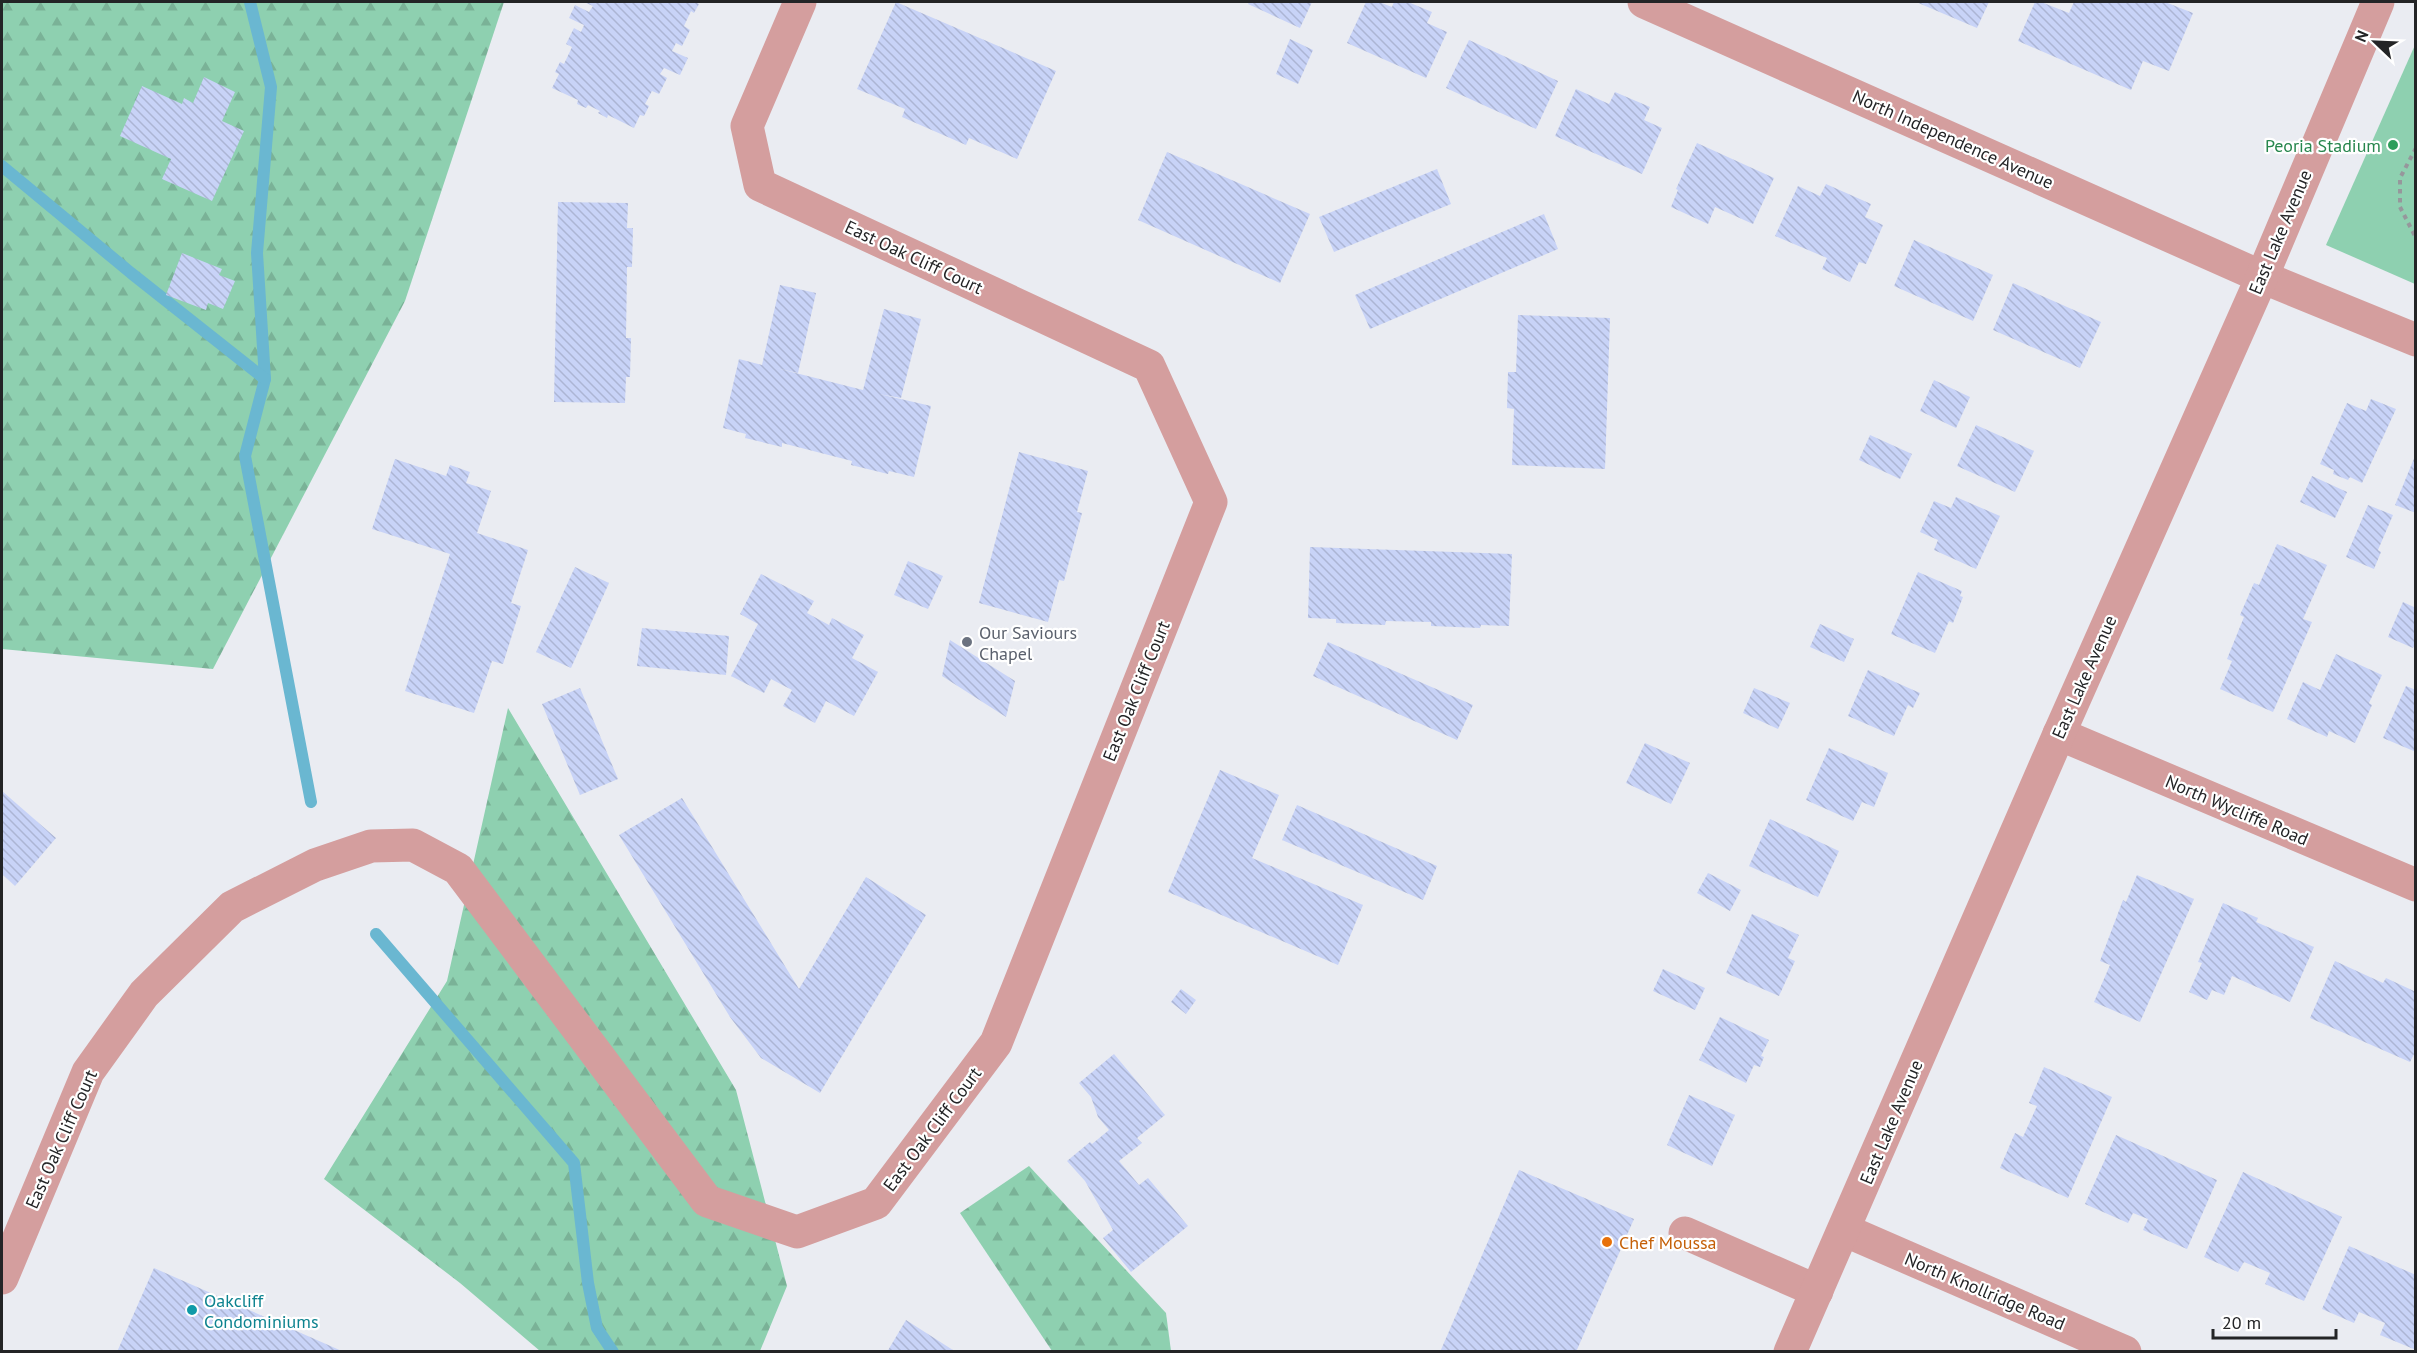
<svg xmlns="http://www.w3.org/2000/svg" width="2417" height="1353" viewBox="0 0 2417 1353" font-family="'PT Sans',sans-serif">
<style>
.forest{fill:url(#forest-firs)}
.garden{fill:#8ed0b0}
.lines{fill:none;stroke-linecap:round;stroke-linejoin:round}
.stream{stroke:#6ab7d1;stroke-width:12}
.building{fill:url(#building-back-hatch)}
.path{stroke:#96979c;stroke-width:4;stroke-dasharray:4.5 4.5;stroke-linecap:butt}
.minor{stroke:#d49e9e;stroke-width:33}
.leisure-dot{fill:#2e9e5b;stroke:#fff;stroke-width:2}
.worship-dot{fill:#6b7280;stroke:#fff;stroke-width:2}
.food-dot{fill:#e8710a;stroke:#fff;stroke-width:2}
.culture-dot{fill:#0f9aa8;stroke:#fff;stroke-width:2}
.labels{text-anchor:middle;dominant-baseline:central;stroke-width:4.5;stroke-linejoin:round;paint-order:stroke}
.street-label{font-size:18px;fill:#232426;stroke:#fff}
.leisure-label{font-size:18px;fill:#27864d;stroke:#fff;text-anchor:end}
.worship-label{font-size:18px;fill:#5b616d;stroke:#fff;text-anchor:start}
.food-label{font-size:18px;fill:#c56008;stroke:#fff;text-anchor:start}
.culture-label{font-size:18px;fill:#0d838f;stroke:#fff;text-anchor:start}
</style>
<defs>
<pattern id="forest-firs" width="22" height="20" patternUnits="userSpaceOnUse" patternTransform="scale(1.5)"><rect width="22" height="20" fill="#8ed0b0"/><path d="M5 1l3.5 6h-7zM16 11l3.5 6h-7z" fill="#7ab297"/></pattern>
<pattern id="building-back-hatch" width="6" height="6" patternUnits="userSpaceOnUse" patternTransform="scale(1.5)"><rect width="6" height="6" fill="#c8d3f7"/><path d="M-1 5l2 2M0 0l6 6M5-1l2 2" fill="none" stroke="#acb5d4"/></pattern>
</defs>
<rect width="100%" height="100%" fill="#eaecf2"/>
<g class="forest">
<path d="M 2,2 L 504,2 L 405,301 L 213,669 L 2,649 Z"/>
<path d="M 508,708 L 736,1090 L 787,1286 L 760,1351 L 540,1351 L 460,1283 L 324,1179 L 447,981 Z"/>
<path d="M 1029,1166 L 1166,1313 L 1171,1351 L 1052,1351 L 960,1213 Z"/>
</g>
<path class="garden" d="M 2415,45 L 2415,284 L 2326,245 Z"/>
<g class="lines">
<g class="stream">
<path d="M 250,2 L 271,87 L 257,253 L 265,379 L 245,456 L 311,802"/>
<path d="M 2,166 L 131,273 L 265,379"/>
<path d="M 376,934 L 574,1163 L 588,1283 L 597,1328 L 613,1352"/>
</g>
</g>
<g class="building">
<path d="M 584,2 L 695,2 L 699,4 L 694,13 L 691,11 L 684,26 L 690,30 L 682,46 L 676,43 L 672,51 L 688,58 L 680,75 L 664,68 L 660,74 L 667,78 L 659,94 L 652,91 L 645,104 L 649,106 L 644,116 L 640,115 L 634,128 L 608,115 L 607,118 L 598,113 L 600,111 L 588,105 L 586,108 L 577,104 L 578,100 L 552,88 L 559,74 L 555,72 L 560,62 L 564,64 L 572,47 L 566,44 L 574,28 L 581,32 L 584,25 L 569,18 L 575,5 L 589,12 L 593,6 Z"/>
<path d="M 896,2 L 1056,71 L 1017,159 L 969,138 L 966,145 L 902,117 L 905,109 L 857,89 Z"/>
<path d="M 1249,2 L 1312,2 L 1300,28 L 1248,4 Z"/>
<path d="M 1366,2 L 1379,2 L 1392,7 L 1394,2 L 1408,2 L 1432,12 L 1427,23 L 1447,32 L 1426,78 L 1347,43 Z"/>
<path d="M 1916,2 L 1989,2 L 1977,28 Z"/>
<path d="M 2035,2 L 2041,2 L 2069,13 L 2074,2 L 2107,3 L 2108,2 L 2165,2 L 2193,13 L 2169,71 L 2143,61 L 2131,90 L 2018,41 Z"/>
<path d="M 1290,39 L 1313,50 L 1298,84 L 1276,74 Z"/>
<path d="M 1469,40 L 1558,81 L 1536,129 L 1446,88 Z"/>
<path d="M 204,77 L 235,92 L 222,121 L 244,131 L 212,201 L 162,179 L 171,159 L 120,136 L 142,86 L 182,104 L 184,98 L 193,103 Z"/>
<path d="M 1576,89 L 1609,104 L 1615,92 L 1650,107 L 1644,120 L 1662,128 L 1642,174 L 1555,136 Z"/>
<path d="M 1697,143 L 1774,178 L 1753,224 L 1715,207 L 1708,224 L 1671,207 L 1678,190 L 1676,189 Z"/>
<path d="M 1167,152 L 1310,214 L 1280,283 L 1138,220 Z"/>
<path d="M 1437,169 L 1451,204 L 1334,252 L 1319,217 Z"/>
<path d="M 1826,184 L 1871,204 L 1865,217 L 1883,225 L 1866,264 L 1859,262 L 1850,282 L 1822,269 L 1827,258 L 1775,236 L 1798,186 L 1820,196 Z"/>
<path d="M 558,202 L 628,203 L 627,228 L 633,228 L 632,267 L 627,267 L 626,338 L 631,338 L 630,377 L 626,377 L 625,403 L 554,402 Z"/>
<path d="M 1544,214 L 1558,249 L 1370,329 L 1355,295 Z"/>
<path d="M 1914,240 L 1993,275 L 1973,321 L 1894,286 Z"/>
<path d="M 182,253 L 222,269 L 219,275 L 235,281 L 223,309 L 208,303 L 206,310 L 166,295 Z"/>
<path d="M 2013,283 L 2101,322 L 2080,368 L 1993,330 Z"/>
<path d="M 780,285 L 816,293 L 798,373 L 776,368 L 863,390 L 884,309 L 921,319 L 901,398 L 879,394 L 931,406 L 914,477 L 889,471 L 888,474 L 851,465 L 852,461 L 782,443 L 782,447 L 745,438 L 746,434 L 723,428 L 739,359 L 762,365 Z"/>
<path d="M 1518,315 L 1610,318 L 1605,469 L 1512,465 L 1514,409 L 1507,408 L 1508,372 L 1516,372 Z"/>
<path d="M 1934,380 L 1970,397 L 1956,428 L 1920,411 Z"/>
<path d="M 2371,399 L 2396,409 L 2362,483 L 2350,477 L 2348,480 L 2333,474 L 2334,470 L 2320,464 L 2347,403 L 2366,411 Z"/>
<path d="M 1976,425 L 2034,451 L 2015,492 L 1957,466 Z"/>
<path d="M 1870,435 L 1912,454 L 1900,479 L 1859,460 Z"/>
<path d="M 1019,452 L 1088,471 L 1077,512 L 1082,513 L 1064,581 L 1059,580 L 1048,622 L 979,603 Z"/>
<path d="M 2415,456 L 2416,456 L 2416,513 L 2395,505 Z"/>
<path d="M 395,459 L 446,476 L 450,465 L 470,472 L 466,483 L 491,491 L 477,533 L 528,550 L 511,603 L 521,606 L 503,664 L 492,661 L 474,713 L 405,691 L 450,554 L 372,529 Z"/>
<path d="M 2312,476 L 2347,492 L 2335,518 L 2300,502 Z"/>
<path d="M 1956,497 L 2000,516 L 1976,569 L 1934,550 L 1938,540 L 1920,532 L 1934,501 L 1951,508 Z"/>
<path d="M 2368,505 L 2393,515 L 2378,550 L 2381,552 L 2374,569 L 2346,557 Z"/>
<path d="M 2277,544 L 2327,565 L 2303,619 L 2312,622 L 2273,712 L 2220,689 L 2232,661 L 2227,659 L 2244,617 L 2240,615 L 2254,583 L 2259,585 Z"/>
<path d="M 1310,547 L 1512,554 L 1509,626 L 1481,625 L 1480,628 L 1431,626 L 1431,622 L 1386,621 L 1385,625 L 1336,623 L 1336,619 L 1308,618 Z"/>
<path d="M 908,561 L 943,576 L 928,609 L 894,595 Z"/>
<path d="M 575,567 L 609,583 L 571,668 L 536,652 Z"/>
<path d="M 1918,572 L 1962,591 L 1960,596 L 1963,597 L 1953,623 L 1949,621 L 1935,653 L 1891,634 Z"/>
<path d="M 761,574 L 814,601 L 807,613 L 829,625 L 832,618 L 864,635 L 852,658 L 878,672 L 854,716 L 826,701 L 815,723 L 783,706 L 792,690 L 771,679 L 764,693 L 731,676 L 758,624 L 740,614 Z"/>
<path d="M 2403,602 L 2416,608 L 2416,643 L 2413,648 L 2388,637 Z"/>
<path d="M 1820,624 L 1854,639 L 1844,662 L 1810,647 Z"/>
<path d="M 642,628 L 729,636 L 726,675 L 637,666 Z"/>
<path d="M 950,640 L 1015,681 L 1006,717 L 942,676 Z"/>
<path d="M 1328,642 L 1473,705 L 1457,740 L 1313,676 Z"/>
<path d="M 2336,654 L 2382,675 L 2369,703 L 2372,705 L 2355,743 L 2329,731 L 2327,737 L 2287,719 L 2303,682 L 2320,690 Z"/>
<path d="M 1868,670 L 1920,693 L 1913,708 L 1908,705 L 1894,736 L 1848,716 Z"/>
<path d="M 2406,686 L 2416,690 L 2416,752 L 2383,738 Z"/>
<path d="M 580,688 L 618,779 L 580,795 L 542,704 Z"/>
<path d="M 1754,688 L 1790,703 L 1778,729 L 1743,713 Z"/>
<path d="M 1645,743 L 1690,763 L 1671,804 L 1626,783 Z"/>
<path d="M 1829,748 L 1888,773 L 1874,807 L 1862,802 L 1853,821 L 1806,800 Z"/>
<path d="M 1220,770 L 1279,795 L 1252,858 L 1363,905 L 1338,965 L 1168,892 Z"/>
<path d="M 2,791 L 56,838 L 15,886 L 2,874 Z"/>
<path d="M 682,798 L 799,989 L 866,877 L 926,915 L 820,1093 L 761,1058 L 730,1017 L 619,835 Z"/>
<path d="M 1297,805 L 1437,866 L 1423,900 L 1282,840 Z"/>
<path d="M 1770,819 L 1839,851 L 1818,897 L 1749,866 Z"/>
<path d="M 1708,873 L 1741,890 L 1730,911 L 1697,893 Z"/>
<path d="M 2137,875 L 2194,899 L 2140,1022 L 2094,1002 L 2110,965 L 2100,961 L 2123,900 L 2126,902 Z"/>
<path d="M 2223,903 L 2258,918 L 2256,922 L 2314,947 L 2290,1002 L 2232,976 L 2224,995 L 2212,990 L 2207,1000 L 2189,992 L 2202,963 L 2198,962 Z"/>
<path d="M 1752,914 L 1799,935 L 1788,958 L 1795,961 L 1779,996 L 1726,973 Z"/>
<path d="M 2335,961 L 2383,983 L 2386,978 L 2416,992 L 2416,1050 L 2410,1062 L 2310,1018 Z"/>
<path d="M 1663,969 L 1705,988 L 1695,1010 L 1653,991 Z"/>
<path d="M 1181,989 L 1196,1000 L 1186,1014 L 1171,1002 Z"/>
<path d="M 1720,1017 L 1769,1040 L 1761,1056 L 1764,1057 L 1760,1067 L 1754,1065 L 1746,1083 L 1699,1060 Z"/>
<path d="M 1114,1054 L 1165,1115 L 1137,1138 L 1142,1143 L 1119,1161 L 1139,1185 L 1148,1178 L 1188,1226 L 1131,1272 L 1103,1238 L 1113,1230 L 1085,1181 L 1067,1161 L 1090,1142 L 1092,1144 L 1109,1130 L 1098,1117 L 1091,1097 L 1079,1083 Z"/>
<path d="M 2044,1067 L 2112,1097 L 2068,1198 L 2000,1168 L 2015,1133 L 2023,1137 L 2037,1106 L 2029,1103 Z"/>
<path d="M 1689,1095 L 1735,1115 L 1712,1166 L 1667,1145 Z"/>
<path d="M 2116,1135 L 2217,1180 L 2187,1249 L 2143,1230 L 2148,1219 L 2133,1213 L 2128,1223 L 2085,1204 Z"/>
<path d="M 1519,1170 L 1634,1219 L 1576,1352 L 1440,1352 Z"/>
<path d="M 2243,1172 L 2342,1217 L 2304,1301 L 2265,1284 L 2270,1273 L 2244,1262 L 2238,1272 L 2204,1257 Z"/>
<path d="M 2349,1246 L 2416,1275 L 2416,1350 L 2380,1335 L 2385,1323 L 2359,1312 L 2354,1323 L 2322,1309 Z"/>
<path d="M 154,1268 L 344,1352 L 117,1352 Z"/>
<path d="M 906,1320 L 956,1352 L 887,1352 Z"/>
</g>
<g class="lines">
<path class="path" d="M 2416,148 L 2400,178 L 2400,207 L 2416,238"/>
<g class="minor">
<path d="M 1644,2 L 2262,277 L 2416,340"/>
<path d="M 2059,734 L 2416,885"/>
<path d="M 1844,1230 L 2125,1352"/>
<path d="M 1685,1233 L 1817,1291"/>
<path d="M 2,1278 L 88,1072 L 144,994 L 232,907 L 315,865 L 371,846 L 413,845 L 458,869 L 707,1201 L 797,1232 L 876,1203 L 996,1043 L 1211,502 L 1149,366 L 760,185 L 747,126 L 800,2"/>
<path d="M 1790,1352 L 2059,734 L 2262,277 L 2378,2"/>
</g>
</g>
<circle class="leisure-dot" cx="2393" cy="145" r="6"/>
<circle class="worship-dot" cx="967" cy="642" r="6"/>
<circle class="food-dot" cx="1607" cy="1242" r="6"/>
<circle class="culture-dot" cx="192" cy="1310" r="6"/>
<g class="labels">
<g class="street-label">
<text transform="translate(1953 139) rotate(24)">North Independence Avenue</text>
<text transform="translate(2280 232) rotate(-67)">East Lake Avenue</text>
<text transform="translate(914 257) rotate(25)">East Oak Cliff Court</text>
<text transform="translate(2084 677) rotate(-66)">East Lake Avenue</text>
<text transform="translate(1136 691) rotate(-68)">East Oak Cliff Court</text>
<text transform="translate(2237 810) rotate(23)">North Wycliffe Road</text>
<text transform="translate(1891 1122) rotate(-67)">East Lake Avenue</text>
<text transform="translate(932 1129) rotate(-53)">East Oak Cliff Court</text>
<text transform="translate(61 1139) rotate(-66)">East Oak Cliff Court</text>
<text transform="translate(1985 1291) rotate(23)">North Knollridge Road</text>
</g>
<g class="leisure-label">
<text x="2381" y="145">Peoria Stadium</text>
</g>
<g class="worship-label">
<text x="979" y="632">Our Saviours<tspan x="979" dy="21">Chapel</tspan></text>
</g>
<g class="food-label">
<text x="1619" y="1242">Chef Moussa</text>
</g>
<g class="culture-label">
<text x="204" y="1300">Oakcliff<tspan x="204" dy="21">Condominiums</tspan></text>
</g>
</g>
<rect width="2417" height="1353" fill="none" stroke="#232426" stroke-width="6"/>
<g transform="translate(2375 42) rotate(293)" stroke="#ffffff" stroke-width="4.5" paint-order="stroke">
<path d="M0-4.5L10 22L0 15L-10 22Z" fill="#232426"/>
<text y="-9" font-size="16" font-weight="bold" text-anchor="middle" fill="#232426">N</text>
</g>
<path d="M2213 1329v9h123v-9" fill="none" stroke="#232426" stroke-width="3"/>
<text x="2222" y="1329" font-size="18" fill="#232426" stroke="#ffffff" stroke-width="4.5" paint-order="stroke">20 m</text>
</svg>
